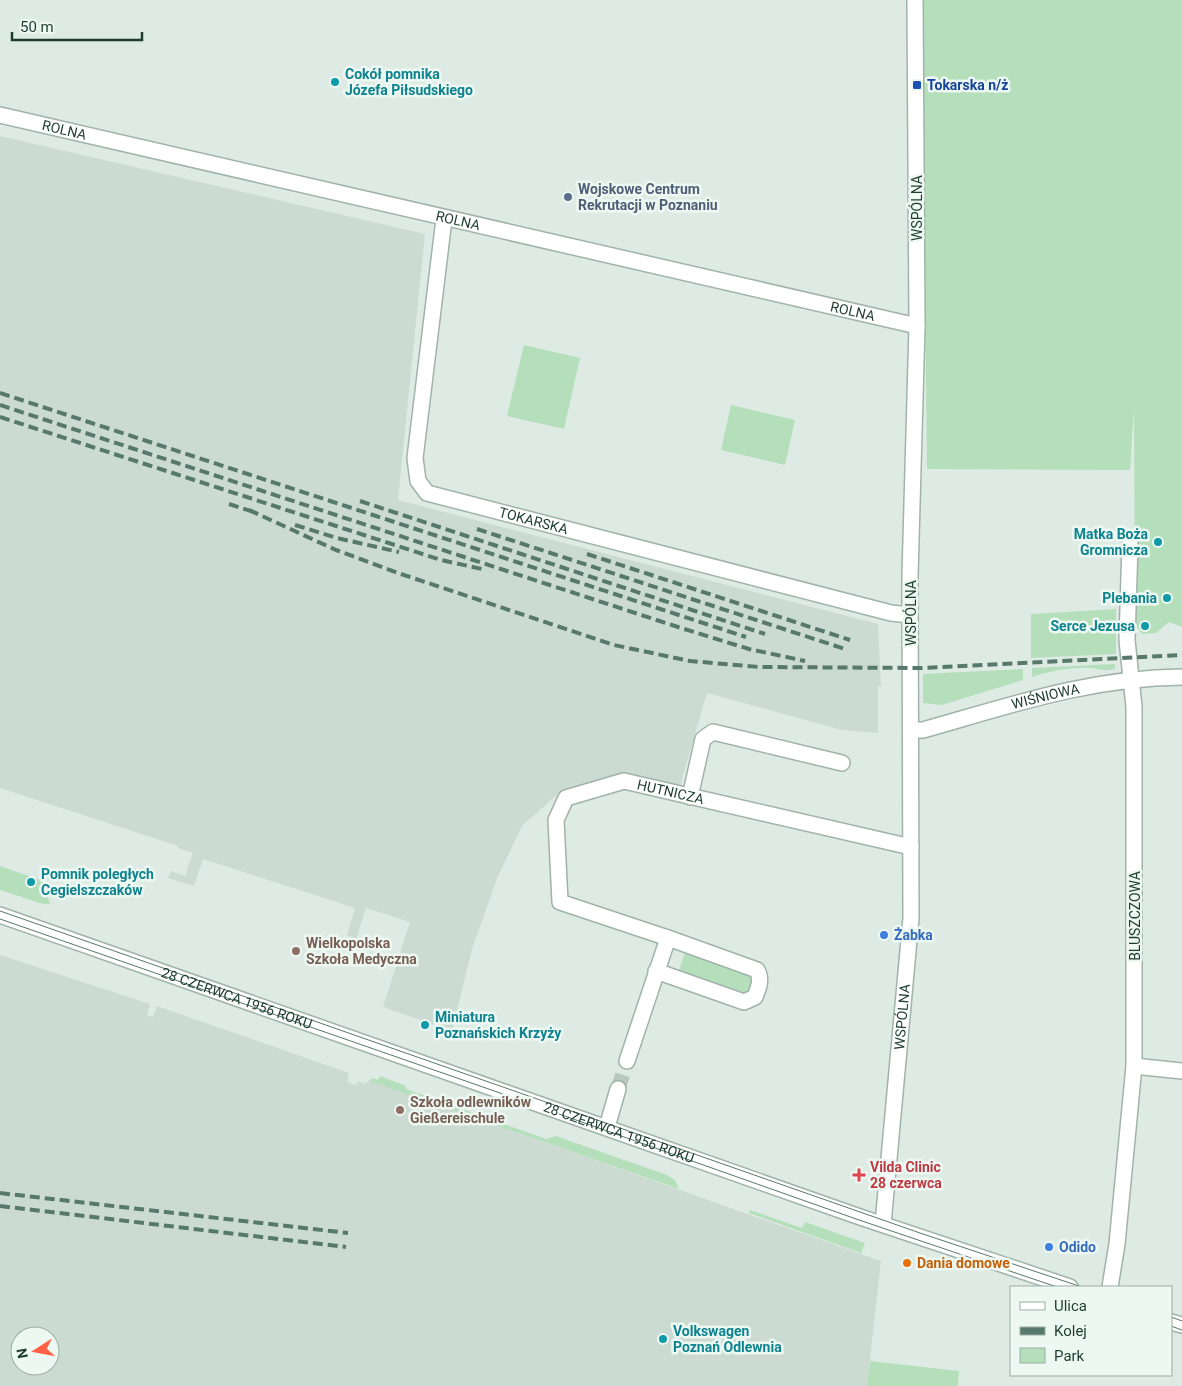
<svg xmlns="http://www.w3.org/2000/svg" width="1182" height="1386" viewBox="0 0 1182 1386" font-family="Roboto,sans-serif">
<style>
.built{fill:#ccdbd2;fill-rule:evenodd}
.green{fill:#b4dfba}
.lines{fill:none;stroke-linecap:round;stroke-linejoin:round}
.minor-tunnel{stroke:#b7c8c0;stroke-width:15;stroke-dasharray:15 8;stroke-linecap:butt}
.minor-casing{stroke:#a0b3aa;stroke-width:18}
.minor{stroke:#fff;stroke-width:15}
.tram{stroke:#57786c;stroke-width:1}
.rail{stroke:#57786c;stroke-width:4;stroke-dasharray:10 5;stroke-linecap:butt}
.culture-dot{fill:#0f9aa8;stroke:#eef8f2;stroke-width:2}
.transit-dot{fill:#1a4fb4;stroke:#eef8f2;stroke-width:2}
.service-dot{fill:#5c6f8a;stroke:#eef8f2;stroke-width:2}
.shop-dot{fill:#3f7fe0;stroke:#eef8f2;stroke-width:2}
.education-dot{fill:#8d6e63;stroke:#eef8f2;stroke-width:2}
.health-dot{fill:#e0444e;stroke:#eef8f2;stroke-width:2}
.food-dot{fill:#e8710a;stroke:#eef8f2;stroke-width:2}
.labels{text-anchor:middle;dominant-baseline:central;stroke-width:5;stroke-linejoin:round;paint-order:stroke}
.culture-label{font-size:14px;font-weight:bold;fill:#0d838f;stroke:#eef8f2;text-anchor:start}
.transit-label{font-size:14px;font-weight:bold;fill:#164399;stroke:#eef8f2;text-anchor:start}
.street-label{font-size:14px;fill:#1d3c30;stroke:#eef8f2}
.service-label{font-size:14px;font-weight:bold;fill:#4e5e75;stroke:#eef8f2;text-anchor:start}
.shop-label{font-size:14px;font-weight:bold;fill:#366cbe;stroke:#eef8f2;text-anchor:start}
.education-label{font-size:14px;font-weight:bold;fill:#785e54;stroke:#eef8f2;text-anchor:start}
.health-label{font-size:14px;font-weight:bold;fill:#be3a42;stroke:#eef8f2;text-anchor:start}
.food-label{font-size:14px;font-weight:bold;fill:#c56008;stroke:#eef8f2;text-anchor:start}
</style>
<rect width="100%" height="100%" fill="#deebe4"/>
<g class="built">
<path d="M 0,136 L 425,234 L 398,500 L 878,624 L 881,686 L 878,686 L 878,733 L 842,730 L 707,693 L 680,786 L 625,773 L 559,793 L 522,826 L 498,876 L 472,949 L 452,1031 L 383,1007 L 410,922 L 366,908 L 356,939 L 347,935 L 355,908 L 203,859 L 194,886 L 168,878 L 171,871 L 185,876 L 193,853 L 178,848 L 178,846 L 0,788 Z"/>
<path d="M 0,955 L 150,1004 L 147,1015 L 153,1017 L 157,1006 L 349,1073 L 347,1082 L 356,1085 L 358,1081 L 366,1084 L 369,1080 L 881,1261 L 867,1386 L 0,1386 ZM 20,1336 L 50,1336 L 50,1366 L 20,1366 Z"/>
</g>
<g class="green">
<path d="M 922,0 L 1182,0 L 1182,627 L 1169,622 L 1156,633 L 1142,634 L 1135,623 L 1134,409 L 1130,470 L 927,469 Z"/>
<path d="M 524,345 L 580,358 L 564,429 L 507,416 Z"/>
<path d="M 731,405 L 795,420 L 785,465 L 721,450 Z"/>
<path d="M 1116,609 L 1116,654 L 1031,658 L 1031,614 Z"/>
<path d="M 1115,664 L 1115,669 C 1102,672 1102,669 1092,668 C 1072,667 1050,671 1032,677 L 1032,668 Z"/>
<path d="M 1023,669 L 1023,680 L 942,705 L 923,703 L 923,674 Z"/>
<path d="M 0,866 L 43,881 L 50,904 L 43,904 L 0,890 Z"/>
<path d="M 685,952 L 754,975 L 748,994 L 679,971 Z"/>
<path d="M 380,1076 L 406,1086 L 406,1089 L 546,1139 L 556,1136 L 667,1175 L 675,1180 L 679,1189 L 370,1081 L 372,1078 L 378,1080 Z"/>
<path d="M 750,1210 L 802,1228 L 805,1222 L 865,1243 L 861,1253 L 749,1213 Z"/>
<path d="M 870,1361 L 959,1371 L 958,1386 L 867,1386 Z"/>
</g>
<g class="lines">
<path class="minor-tunnel" d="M 618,1089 L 627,1061"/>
<g class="minor-casing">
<g id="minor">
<path id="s1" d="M 0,115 L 917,326"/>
<path id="s2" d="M 444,219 L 415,458 L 418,481 L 427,493 L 891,613 L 910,615"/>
<path id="s3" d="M 911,730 L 923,730 C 1012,705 1088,678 1182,677"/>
<path d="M 690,797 L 703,739 L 713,732 L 842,763"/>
<path id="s4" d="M 0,915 L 860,1217 L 1070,1287"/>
<path d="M 656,971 L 744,1002 L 755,997 C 759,987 762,979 757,970 L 668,938"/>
<path id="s5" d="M 627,1061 L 668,938 L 560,902 L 556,820 L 566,798 L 624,781 L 911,847"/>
<path d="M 1134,1066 L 1182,1071"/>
<path d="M 607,1127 L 618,1089"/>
<path id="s6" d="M 883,1224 L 911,918 L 910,576 L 917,326 L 915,0"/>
<path d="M 1110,1287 L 1117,1244 L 1134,1066 L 1134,707 L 1127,640 L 1130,544"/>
<path d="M 1171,1322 L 1182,1325"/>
</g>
</g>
<use href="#minor" class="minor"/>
<g class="tram">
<path d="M 0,911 L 920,1233 L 1082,1287"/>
<path d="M 0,919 L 503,1094"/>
<path d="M 559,1114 L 859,1220 L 1057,1287"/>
<path d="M 1171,1317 L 1182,1321"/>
<path d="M 1171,1326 L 1182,1330"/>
</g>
<g class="rail">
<path d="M 0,393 L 746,637"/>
<path d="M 0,405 L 681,628 L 749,649 L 805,661"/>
<path d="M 0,417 L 441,560 L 482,569"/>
<path d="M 360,501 L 765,634"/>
<path d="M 229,504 L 254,512"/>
<path d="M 249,510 L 336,550 L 401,574 L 614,645 L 690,661 L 759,667 L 921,668 L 1182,655"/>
<path d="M 295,525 L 337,538 L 399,552"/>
<path d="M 477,529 L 845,649"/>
<path d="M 587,554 L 850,640"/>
<path d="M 0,1193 L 348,1233"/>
<path d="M 0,1206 L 346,1247"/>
</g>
</g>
<g class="culture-dot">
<circle cx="335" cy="82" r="5"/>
<circle cx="1158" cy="542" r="5"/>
<circle cx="1167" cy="598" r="5"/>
<circle cx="1145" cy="626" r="5"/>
<circle cx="31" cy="882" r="5"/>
<circle cx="425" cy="1025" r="5"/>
<circle cx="663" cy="1339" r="5"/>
</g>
<rect class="transit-dot" x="912" y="80" width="10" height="10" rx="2.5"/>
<circle class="service-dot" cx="568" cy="197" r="5"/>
<g class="shop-dot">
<circle cx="884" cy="935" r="5"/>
<circle cx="1049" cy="1247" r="5"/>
</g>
<g class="education-dot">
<circle cx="296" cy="951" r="5"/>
<circle cx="400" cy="1110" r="5"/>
</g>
<path class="health-dot" d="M856.5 1167.5h5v5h5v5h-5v5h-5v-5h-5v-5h5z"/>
<circle class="food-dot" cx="907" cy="1263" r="5"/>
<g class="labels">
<g class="culture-label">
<text x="345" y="74">Cokół pomnika<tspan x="345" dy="16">Józefa Piłsudskiego</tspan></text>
<text x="1148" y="534" text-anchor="end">Matka Boża<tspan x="1148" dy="16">Gromnicza</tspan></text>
<text x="1157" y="598" text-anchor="end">Plebania</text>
<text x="1135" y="626" text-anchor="end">Serce Jezusa</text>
<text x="41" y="874">Pomnik poległych<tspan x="41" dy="16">Cegielszczaków</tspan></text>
<text x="435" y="1017">Miniatura<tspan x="435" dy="16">Poznańskich Krzyży</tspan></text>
<text x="673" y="1331">Volkswagen<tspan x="673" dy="16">Poznań Odlewnia</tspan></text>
</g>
<g class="transit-label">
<text x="927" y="85">Tokarska n/ż</text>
</g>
<g class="street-label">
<text stroke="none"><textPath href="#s1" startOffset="66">ROLNA</textPath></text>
<text transform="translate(917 208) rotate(-90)">WSPÓLNA</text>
<text stroke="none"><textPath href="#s1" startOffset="470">ROLNA</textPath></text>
<text stroke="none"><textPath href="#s1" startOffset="875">ROLNA</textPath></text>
<text stroke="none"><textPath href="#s2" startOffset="389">TOKARSKA</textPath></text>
<text transform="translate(911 613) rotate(-90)">WSPÓLNA</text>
<text stroke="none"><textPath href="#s3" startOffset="139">WIŚNIOWA</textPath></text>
<text stroke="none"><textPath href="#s5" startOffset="458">HUTNICZA</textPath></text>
<text transform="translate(1135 916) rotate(-90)">BLUSZCZOWA</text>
<text stroke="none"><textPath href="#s4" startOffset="251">28 CZERWCA 1956 ROKU</textPath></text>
<text stroke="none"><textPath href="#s6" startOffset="208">WSPÓLNA</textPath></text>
<text stroke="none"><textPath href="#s4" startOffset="656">28 CZERWCA 1956 ROKU</textPath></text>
</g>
<g class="service-label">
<text x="578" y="189">Wojskowe Centrum<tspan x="578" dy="16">Rekrutacji w Poznaniu</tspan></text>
</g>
<g class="shop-label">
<text x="894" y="935">Żabka</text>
<text x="1059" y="1247">Odido</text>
</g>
<g class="education-label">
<text x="306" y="943">Wielkopolska<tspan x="306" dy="16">Szkoła Medyczna</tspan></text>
<text x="410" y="1102">Szkoła odlewników<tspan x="410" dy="16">Gießereischule</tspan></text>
</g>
<g class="health-label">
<text x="870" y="1167">Vilda Clinic<tspan x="870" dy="16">28 czerwca</tspan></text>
</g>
<g class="food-label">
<text x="917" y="1263">Dania domowe</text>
</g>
</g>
<rect x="1010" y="1286" width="162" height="90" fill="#eef8f2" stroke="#9aada4"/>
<rect x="1020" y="1302" width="25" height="8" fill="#ffffff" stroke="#9aada4"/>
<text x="1054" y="1311" font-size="15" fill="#1d3c30">Ulica</text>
<rect x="1020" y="1327" width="25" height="8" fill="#57786c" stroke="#9aada4"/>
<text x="1054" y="1336" font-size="15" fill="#1d3c30">Kolej</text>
<rect x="1020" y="1348" width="25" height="15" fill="#b4dfba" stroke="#9aada4"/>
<text x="1054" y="1361" font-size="15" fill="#1d3c30">Park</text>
<g transform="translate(35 1351) rotate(259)"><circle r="24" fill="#eef8f2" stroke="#9aada4"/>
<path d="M0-4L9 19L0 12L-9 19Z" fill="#ff6048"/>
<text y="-8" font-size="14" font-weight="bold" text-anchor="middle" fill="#1d3c30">N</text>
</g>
<path d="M12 32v8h130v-8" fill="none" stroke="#1d3c30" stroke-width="2.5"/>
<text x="20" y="32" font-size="15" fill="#1d3c30" stroke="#eef8f2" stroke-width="4" paint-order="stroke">50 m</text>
</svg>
